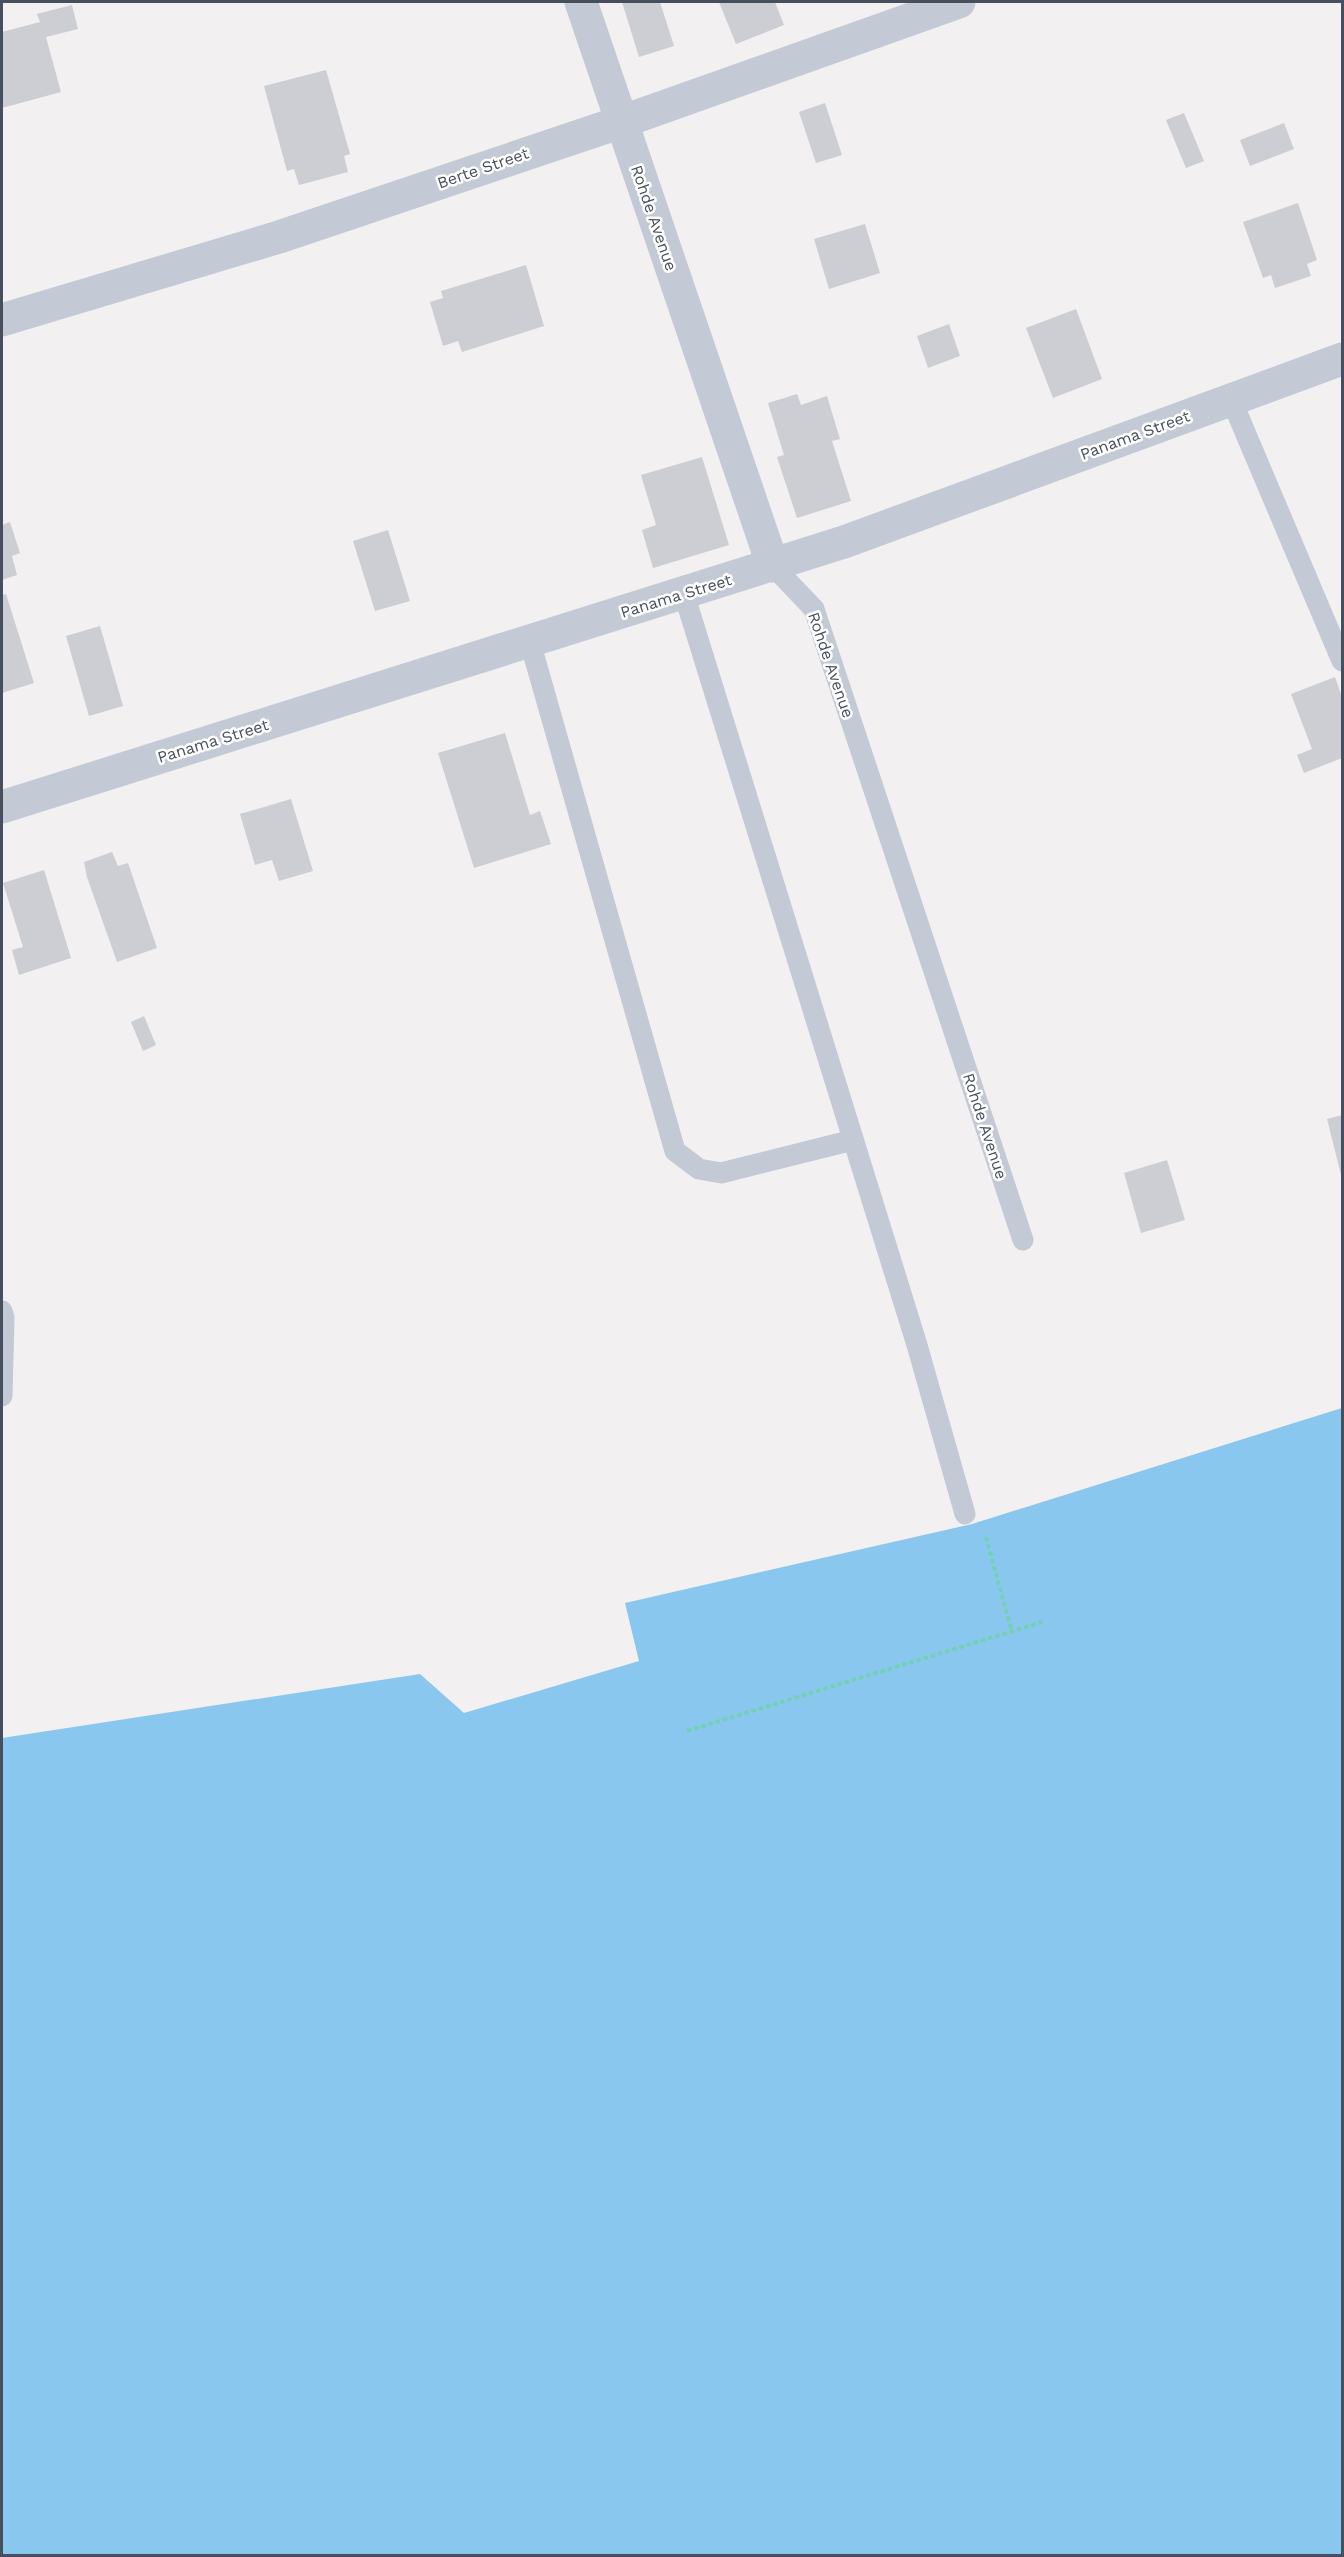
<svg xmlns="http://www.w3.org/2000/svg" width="1344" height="2557" viewBox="0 0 1344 2557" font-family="'Work Sans',sans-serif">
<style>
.water{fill:#89c7ef}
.building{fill:#ccced4}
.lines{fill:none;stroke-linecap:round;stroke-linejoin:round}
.path{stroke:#74d0b3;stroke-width:4;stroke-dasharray:4.5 3;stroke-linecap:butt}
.lane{stroke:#c3c9d5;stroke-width:21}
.street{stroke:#c3c9d5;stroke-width:33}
.labels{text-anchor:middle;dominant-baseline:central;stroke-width:5;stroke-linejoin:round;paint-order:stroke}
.street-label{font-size:16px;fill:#474f5e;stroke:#fff}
</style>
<rect width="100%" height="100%" fill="#f2f0f0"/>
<path class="water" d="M 1342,1408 L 1342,2555 L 2,2555 L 2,1738 L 420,1674 L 464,1713 L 639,1661 L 625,1603 L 972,1524 Z"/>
<g class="building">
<path d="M 622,2 L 660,2 L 674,46 L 639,57 Z"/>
<path d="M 719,2 L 775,2 L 784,25 L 736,44 Z"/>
<path d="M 72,5 L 78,29 L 46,37 L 61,92 L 2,108 L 2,32 L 40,22 L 37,14 Z"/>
<path d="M 326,70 L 350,154 L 344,156 L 348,172 L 299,185 L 294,169 L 287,171 L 264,86 Z"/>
<path d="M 825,103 L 842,155 L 816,163 L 799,112 Z"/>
<path d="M 1184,113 L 1204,161 L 1186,168 L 1166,120 Z"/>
<path d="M 1284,123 L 1294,149 L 1250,166 L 1240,140 Z"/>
<path d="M 1298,203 L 1317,260 L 1307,264 L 1311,276 L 1275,288 L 1271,275 L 1263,278 L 1243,222 Z"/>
<path d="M 865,224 L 880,273 L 829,289 L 814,239 Z"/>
<path d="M 526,265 L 544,326 L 462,352 L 458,341 L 443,346 L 430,302 L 443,298 L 441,291 Z"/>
<path d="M 1076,309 L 1102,379 L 1053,398 L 1026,328 Z"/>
<path d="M 949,324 L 960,356 L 928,368 L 917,336 Z"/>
<path d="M 797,394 L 801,405 L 827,396 L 840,439 L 832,441 L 851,501 L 797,518 L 777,457 L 784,455 L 768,403 Z"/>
<path d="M 702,457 L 729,545 L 653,568 L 642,530 L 656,525 L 641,475 Z"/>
<path d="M 10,522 L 20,553 L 12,556 L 17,575 L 2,580 L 2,525 Z"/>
<path d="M 388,530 L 410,601 L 375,611 L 353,541 Z"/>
<path d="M 6,594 L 34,683 L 2,693 L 2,595 Z"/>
<path d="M 100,626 L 123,706 L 89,716 L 66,636 Z"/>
<path d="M 1335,677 L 1342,697 L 1342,758 L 1304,773 L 1297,755 L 1312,749 L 1291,694 Z"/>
<path d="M 505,733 L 530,815 L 540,811 L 551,844 L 474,868 L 438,753 Z"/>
<path d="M 291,799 L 313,871 L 279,881 L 272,860 L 255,865 L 240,814 Z"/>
<path d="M 112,852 L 118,866 L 128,863 L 157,948 L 117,962 L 87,877 L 84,862 Z"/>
<path d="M 44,870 L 71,958 L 19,975 L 12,950 L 23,947 L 3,883 Z"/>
<path d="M 144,1016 L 156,1045 L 143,1051 L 131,1022 Z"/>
<path d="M 1342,1115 L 1342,1179 L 1327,1119 Z"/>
<path d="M 1167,1160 L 1185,1220 L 1141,1233 L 1124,1173 Z"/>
</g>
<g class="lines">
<g class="path">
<path d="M 986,1537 L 1012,1632"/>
<path d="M 687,1731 L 1042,1622"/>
</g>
<g class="lane">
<path d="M 1231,399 L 1342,661"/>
<path d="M 773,566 L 814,609 L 1023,1240"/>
<path d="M 684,594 L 917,1345 L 965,1514"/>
<path d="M 530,642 L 675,1151 L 699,1169 L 721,1173 L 853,1140"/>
<path d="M 2,1311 L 4,1318 L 2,1396"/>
</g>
<g class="street">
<path d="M 581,2 L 773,566"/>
<path d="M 2,320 L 279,237 L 621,122 L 959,2"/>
<path d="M 2,807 L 844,542 L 1342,359"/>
</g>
</g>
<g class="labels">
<g class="street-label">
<text transform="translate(483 168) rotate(-19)">Berte Street</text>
<text transform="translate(654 218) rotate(71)">Rohde Avenue</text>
<text transform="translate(1135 435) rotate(-20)">Panama Street</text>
<text transform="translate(676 596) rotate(-17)">Panama Street</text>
<text transform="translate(831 665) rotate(71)">Rohde Avenue</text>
<text transform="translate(213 741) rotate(-17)">Panama Street</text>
<text transform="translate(985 1126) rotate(72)">Rohde Avenue</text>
</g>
</g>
<rect width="1344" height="2557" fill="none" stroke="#474f5e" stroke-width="6"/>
</svg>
